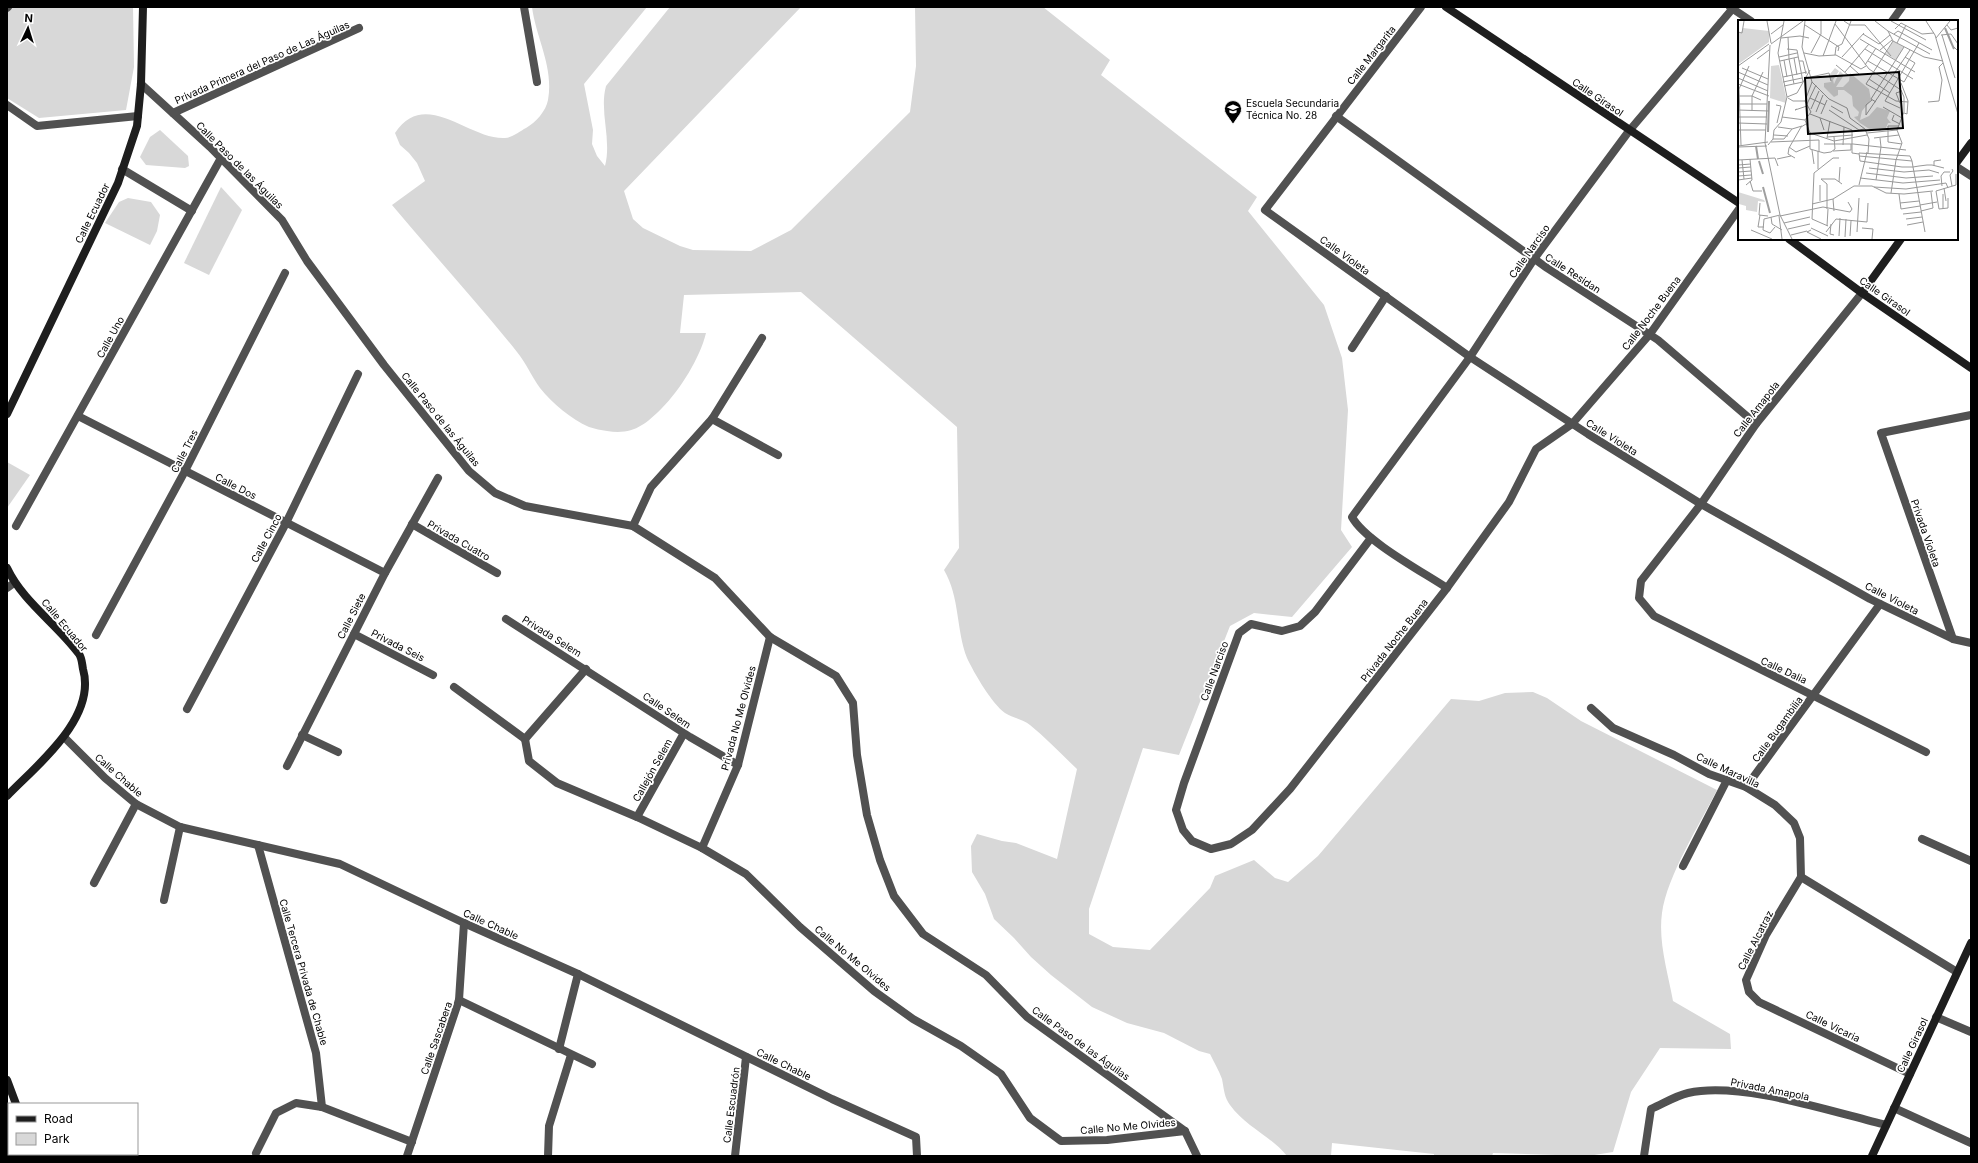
<svg xmlns="http://www.w3.org/2000/svg" width="1978" height="1163" viewBox="0 0 1978 1163" font-family="Inter,sans-serif">
<style>
.green{fill:#d8d8d8}
.lines{fill:none;stroke-linecap:round;stroke-linejoin:round}
.street{stroke:#515151;stroke-width:8}
.secondary{stroke:#1e1e1e;stroke-width:8}
.labels{text-anchor:middle;dominant-baseline:central;stroke-width:3.5;stroke-linejoin:round;paint-order:stroke}
.street-label{font-size:10px;fill:#000;stroke:#fff}
.poi-label{font-size:10px;fill:#000;stroke:#fff;text-anchor:start}
.inset-river{fill:none;stroke:#9f9f9f;stroke-width:2}
.inset-road{fill:none;stroke:#999;stroke-width:1}
.view{fill:#000;fill-opacity:0.15;stroke:#000;stroke-width:2}
.inset-edge{fill:none;stroke:#000;stroke-width:2}
</style>
<rect width="100%" height="100%" fill="#fff"/>
<g class="green">
<path d="M 11,7 L 133,7 L 134,67 L 126,110 L 39,118 L 7,98 L 7,13 Z"/>
<path d="M 532,7 L 647,7 L 584,84 L 593,130 L 592,144 L 597,156 L 605,166 C 612,139 599,112 606,86 L 670,7 L 801,7 L 624,191 L 633,219 L 643,228 L 680,246 L 693,250 L 751,251 L 791,230 L 910,112 L 916,66 L 915,7 L 1043,7 L 1110,60 L 1101,75 L 1257,197 L 1248,211 L 1324,305 L 1342,358 L 1348,410 L 1341,530 L 1352,547 L 1292,617 L 1254,613 L 1230,626 L 1179,755 L 1143,748 L 1089,909 L 1089,934 L 1113,947 L 1150,950 L 1210,888 L 1215,876 L 1254,860 L 1275,878 L 1288,882 L 1318,856 L 1451,699 L 1479,701 L 1505,693 L 1533,692 L 1547,698 L 1581,721 L 1717,790 C 1700,824 1667,876 1662,913 C 1658,942 1668,973 1673,1001 L 1730,1034 L 1731,1049 L 1660,1048 L 1631,1092 L 1613,1152 L 1588,1156 L 1493,1153 L 1492,1156 L 1434,1156 L 1434,1154 L 1332,1143 L 1331,1156 L 1287,1156 C 1271,1136 1246,1127 1230,1105 C 1224,1097 1224,1089 1222,1079 C 1219,1071 1214,1062 1210,1054 L 1199,1051 L 1164,1033 L 1127,1023 L 1092,1007 L 1051,975 L 1031,957 L 1014,938 L 994,919 L 985,894 L 972,872 L 971,846 L 977,834 L 1002,841 L 1016,843 L 1057,859 L 1077,769 C 1061,754 1046,738 1030,725 C 1023,719 1013,718 1005,713 C 992,704 974,673 967,658 C 956,630 960,597 944,570 L 959,548 L 957,427 L 801,292 L 684,295 L 680,333 L 706,333 C 700,358 680,390 662,408 C 645,425 633,435 607,431 C 601,430 595,429 589,427 C 571,419 553,404 540,388 C 532,377 526,363 517,352 C 477,302 433,254 392,205 L 425,181 L 417,163 L 409,153 L 400,145 L 395,133 C 425,87 469,140 505,138 C 512,138 520,131 526,128 C 536,122 546,111 548,100 C 554,67 536,38 532,7 Z"/>
<path d="M 160,130 L 188,156 L 189,166 L 185,168 L 146,165 L 140,157 L 150,137 Z"/>
<path d="M 221,187 L 242,210 L 209,275 L 184,263 Z"/>
<path d="M 128,198 L 151,202 L 160,215 L 157,231 L 150,245 L 105,223 L 119,202 Z"/>
<path d="M 7,462 L 30,475 L 7,508 Z"/>
</g>
<g class="lines">
<g class="street">
<path d="M 524,7 L 537,82"/>
<path d="M 1421,7 L 1265,210 L 1470,357 L 1588,434 L 1701,504 L 1870,599 L 1953,639 L 1971,643"/>
<path d="M 1730,7 L 1751,21"/>
<path d="M 7,8 L 8,7"/>
<path d="M 1892,21 L 1902,7"/>
<path d="M 141,84 L 210,147 L 282,220 L 307,261 L 384,365 L 469,471 L 495,493 L 525,506 L 633,526 L 715,578 L 770,637 L 836,676 L 853,703 L 857,755 L 867,815 L 880,860 L 894,896 L 923,934 L 986,975 L 1027,1017 L 1185,1131 L 1197,1156"/>
<path d="M 7,105 L 37,126 L 138,116"/>
<path d="M 173,113 L 359,28"/>
<path d="M 1336,116 L 1547,268 L 1658,340 L 1756,424"/>
<path d="M 1957,167 L 1971,176"/>
<path d="M 122,169 L 192,211"/>
<path d="M 1862,293 L 1756,424 L 1701,504 L 1641,581 L 1639,598 L 1654,616 L 1926,752"/>
<path d="M 1352,348 L 1386,296"/>
<path d="M 78,416 L 385,573"/>
<path d="M 712,419 L 778,455"/>
<path d="M 412,524 L 497,573"/>
<path d="M 16,526 L 221,158"/>
<path d="M 633,526 L 651,487 L 712,419 L 762,338"/>
<path d="M 1371,538 L 1315,612 L 1300,626 L 1282,631 L 1251,624 L 1239,633 L 1184,783 L 1176,810 L 1183,830 L 1192,841 L 1211,849 L 1231,844 L 1252,830 L 1290,789 L 1447,588 L 1509,502 L 1536,449 L 1572,424 L 1650,334 L 1739,209"/>
<path d="M 7,588 L 14,583"/>
<path d="M 1447,588 C 1423,572 1365,541 1352,517 L 1470,357 L 1534,259 L 1629,131 L 1734,7"/>
<path d="M 506,619 L 690,737 L 738,765"/>
<path d="M 354,634 L 433,675"/>
<path d="M 96,635 L 185,471 L 285,273"/>
<path d="M 1953,639 L 1881,433 L 1971,415"/>
<path d="M 454,687 L 525,739"/>
<path d="M 1591,708 L 1613,728 L 1674,755 L 1709,774 L 1746,787 L 1775,805 L 1794,823 L 1800,838 L 1801,877 L 1957,972"/>
<path d="M 187,709 L 286,523 L 358,374"/>
<path d="M 302,735 L 338,752"/>
<path d="M 64,737 L 105,778 L 136,804 L 180,827 L 340,864 L 464,923 L 578,974 L 832,1099 L 916,1137 L 917,1156"/>
<path d="M 525,739 L 529,761 L 557,783 L 637,817 L 702,848 L 746,874 L 800,927 L 874,991 L 913,1019 L 961,1046 L 1001,1074 L 1030,1118 L 1061,1141 L 1107,1140 L 1185,1131"/>
<path d="M 525,739 L 586,669"/>
<path d="M 287,766 L 385,573 L 438,478"/>
<path d="M 1746,787 L 1880,604"/>
<path d="M 637,817 L 684,733"/>
<path d="M 1922,839 L 1971,861"/>
<path d="M 258,845 L 316,1053 L 322,1107"/>
<path d="M 702,848 L 738,765 L 770,637"/>
<path d="M 1683,866 L 1727,780"/>
<path d="M 1801,877 L 1766,935 L 1746,980 L 1749,992 L 1759,1002 L 1910,1074"/>
<path d="M 94,883 L 136,804"/>
<path d="M 164,900 L 180,827"/>
<path d="M 459,1000 L 592,1064"/>
<path d="M 1936,1017 L 1971,1032"/>
<path d="M 559,1049 L 578,974"/>
<path d="M 1894,1108 L 1971,1143"/>
<path d="M 256,1153 L 276,1113 L 296,1103 L 322,1107 L 412,1142"/>
<path d="M 47,1154 L 52,1156"/>
<path d="M 407,1156 L 459,1000 L 464,923"/>
<path d="M 548,1156 L 549,1126 L 571,1055"/>
<path d="M 735,1156 L 746,1057"/>
<path d="M 1644,1156 L 1651,1109 C 1663,1104 1675,1096 1688,1093 C 1741,1081 1832,1112 1886,1125"/>
</g>
<g class="secondary">
<path d="M 1446,7 L 1739,203"/>
<path d="M 1957,162 L 1971,143"/>
<path d="M 1789,239 L 1862,293 L 1971,368"/>
<path d="M 1862,293 L 1901,239"/>
<path d="M 7,414 L 118,183 L 137,126 L 141,84 L 143,7"/>
<path d="M 7,568 C 23,602 57,624 79,654 C 82,658 82,664 83,669 C 97,718 37,765 7,796"/>
<path d="M 7,1080 L 16,1104"/>
<path d="M 32,1156 L 32,1154"/>
<path d="M 1872,1156 L 1971,943"/>
</g>
</g>
<defs>
<g id="school-pin" transform="scale(0.9)"><path d="M0 17L-7.5 6A9.5 9.5 0 1 1 7.5 6Z" fill="#000" stroke="#fff"/><path d="M0-5L7-2L0 1L-7-2ZM-4 1L0 2.5L4 1V4Q0 6-4 4Z" fill="#fff"/></g>
</defs>
<g fill-rule="evenodd">
<use href="#school-pin" x="1233" y="109"/>
</g>
<g class="labels">
<g class="street-label">
<text transform="translate(1371 55) rotate(-52)">Calle Margarita</text>
<text transform="translate(262 62) rotate(-24)">Privada Primera del Paso de Las Águilas</text>
<text transform="translate(1598 97) rotate(34)">Calle Girasol</text>
<text transform="translate(240 165) rotate(45)">Calle Paso de las Águilas</text>
<text transform="translate(92 213) rotate(-64)">Calle Ecuador</text>
<text transform="translate(1529 251) rotate(-55)">Calle Narciso</text>
<text transform="translate(1345 255) rotate(36)">Calle Violeta</text>
<text transform="translate(1573 273) rotate(33)">Calle Residan</text>
<text transform="translate(1885 296) rotate(35)">Calle Girasol</text>
<text transform="translate(1651 313) rotate(-53)">Calle Noche Buena</text>
<text transform="translate(110 337) rotate(-61)">Calle Uno</text>
<text transform="translate(1756 409) rotate(-52)">Calle Amapola</text>
<text transform="translate(441 419) rotate(51)">Calle Paso de las Águilas</text>
<text transform="translate(1612 437) rotate(32)">Calle Violeta</text>
<text transform="translate(184 451) rotate(-63)">Calle Tres</text>
<text transform="translate(236 486) rotate(27)">Calle Dos</text>
<text transform="translate(1926 533) rotate(71)">Privada Violeta</text>
<text transform="translate(266 538) rotate(-62)">Calle Cinco</text>
<text transform="translate(459 540) rotate(30)">Privada Cuatro</text>
<text transform="translate(1892 598) rotate(27)">Calle Violeta</text>
<text transform="translate(351 616) rotate(-63)">Calle Siete</text>
<text transform="translate(65 625) rotate(50)">Calle Ecuador</text>
<text transform="translate(552 636) rotate(32)">Privada Selem</text>
<text transform="translate(1394 640) rotate(-52)">Privada Noche Buena</text>
<text transform="translate(398 645) rotate(27)">Privada Seis</text>
<text transform="translate(1784 670) rotate(25)">Calle Dalia</text>
<text transform="translate(1214 671) rotate(-70)">Calle Narciso</text>
<text transform="translate(667 710) rotate(34)">Calle Selem</text>
<text transform="translate(738 718) rotate(-75)">Privada No Me Olvides</text>
<text transform="translate(1777 729) rotate(-54)">Calle Bugambilia</text>
<text transform="translate(652 770) rotate(-61)">Callejón Selem</text>
<text transform="translate(1728 770) rotate(25)">Calle Maravilla</text>
<text transform="translate(119 775) rotate(41)">Calle Chable</text>
<text transform="translate(491 924) rotate(24)">Calle Chable</text>
<text transform="translate(1755 940) rotate(-63)">Calle Alcatraz</text>
<text transform="translate(853 958) rotate(40)">Calle No Me Olvides</text>
<text transform="translate(304 972) rotate(74)">Calle Tercera Privada de Chable</text>
<text transform="translate(1833 1026) rotate(26)">Calle Vicaria</text>
<text transform="translate(436 1038) rotate(-71)">Calle Sascabera</text>
<text transform="translate(1081 1043) rotate(36)">Calle Paso de las Águilas</text>
<text transform="translate(1912 1045) rotate(-65)">Calle Girasol</text>
<text transform="translate(784 1064) rotate(26)">Calle Chable</text>
<text transform="translate(1770 1089) rotate(11)">Privada Amapola</text>
<text transform="translate(731 1105) rotate(-83)">Calle Escuadrón</text>
<text transform="translate(1128 1126) rotate(-5)">Calle No Me Olvides</text>
</g>
<g class="poi-label">
<text x="1246" y="103">Escuela Secundaria<tspan x="1246" dy="12">Técnica No. 28</tspan></text>
</g>
</g>
<g transform="translate(1738 20)">
<rect width="220" height="220" fill="#fff"/>
<path d="M 5,8 L 31,11 L 31,22 L 2,43 L 0,43 L 0,12 L 3,13 ZM 155,21 L 166,27 L 158,40 L 148,34 ZM 41,45 L 48,77 L 48,83 L 32,78 L 33,46 ZM 97,48 L 101,51 L 95,60 L 96,64 L 102,51 L 106,55 L 98,67 L 105,67 L 111,61 L 112,53 L 131,69 L 133,80 L 124,91 L 122,100 L 131,96 L 139,87 L 152,91 L 149,98 L 153,103 L 150,103 L 148,108 L 141,111 L 139,109 L 133,110 L 122,103 L 116,97 L 120,96 L 121,92 L 115,86 L 114,76 L 106,70 L 100,70 L 100,75 L 96,77 L 86,67 L 86,63 L 93,62 L 92,54 ZM 0,172 L 26,180 L 27,182 L 20,181 L 19,192 L 8,190 L 8,186 L 1,184 Z" fill="#d8d8d8"/>
<path class="inset-river" d="M 207,8 L 216,29M 30,112 L 31,81M 18,126 L 20,139M 21,141 L 25,154M 25,167 L 32,193"/>
<path class="inset-road" d="M 29,1 L 33,23M 67,1 L 64,27 L 74,62 L 67,81 L 73,92 L 67,100 L 72,113 L 72,129 L 86,133 L 93,132 L 97,129 L 96,117M 106,1 L 112,5 L 127,5M 137,1 L 150,11 L 155,21 L 186,37 L 205,41M 153,1 L 188,20M 188,1 L 197,15 L 220,94M 97,4 L 131,49 L 163,70 L 166,77 L 166,92 L 159,110 L 164,123 L 158,140 L 153,173M 67,5 L 101,27 L 100,31M 127,5 L 153,36M 209,5 L 213,10 L 220,8M 157,9 L 163,3 L 184,14 L 196,13M 150,11 L 192,34M 0,12 L 4,13 L 6,1M 33,14 L 45,5M 125,14 L 141,24 L 152,15M 156,14 L 160,11 L 194,30M 210,14 L 214,25 L 220,31M 203,15 L 213,14 L 220,24M 204,15 L 217,58M 50,17 L 51,39M 43,18 L 62,16 L 71,18M 198,18 L 212,1M 122,19 L 177,52M 155,21 L 128,64 L 158,81 L 170,82M 159,23 L 168,5M 33,24 L 65,1M 32,25 L 27,123 L 42,195 L 54,219M 49,29 L 59,30 L 65,62M 127,29 L 175,59M 142,30 L 154,20M 66,33 L 81,36 L 98,35 L 123,49 L 128,46M 73,33 L 83,14 L 83,1M 97,35 L 98,27 L 104,24 L 113,1M 85,36 L 98,1M 41,37 L 59,33M 104,37 L 126,13M 56,38 L 59,55M 19,39 L 31,30M 51,39 L 56,64M 46,40 L 49,57M 42,41 L 60,37M 61,41 L 65,41 L 68,54M 130,41 L 166,62 L 177,43 L 167,37M 98,45 L 110,55M 127,45 L 138,28M 0,46 L 31,24M 112,46 L 121,54M 4,48 L 30,59M 0,52 L 30,65M 107,52 L 131,24M 45,57 L 69,52M 73,57 L 91,53 L 93,61M 0,58 L 30,71M 131,59 L 152,73M 45,62 L 64,58M 74,62 L 91,79 L 109,88 L 112,98 L 127,109 L 131,119 L 130,133M 163,63 L 170,81 L 169,94 L 166,93M 0,64 L 31,76M 46,66 L 65,62M 0,76 L 14,76 L 23,80M 49,77 L 59,73 L 72,50M 50,78 L 55,81 L 67,81M 72,78 L 87,85M 138,82 L 133,79 L 166,27M 190,82 L 201,81 L 204,60 L 201,47 L 205,43M 162,83 L 158,73 L 164,71M 0,84 L 29,84M 69,84 L 78,65M 38,85 L 43,86 L 39,103M 93,86 L 105,93M 145,87 L 164,98M 162,88 L 147,81 L 181,23M 59,89 L 57,90 L 69,86M 73,89 L 81,71M 0,90 L 31,91M 91,90 L 121,110 L 126,109M 14,91 L 14,76 L 25,52M 78,92 L 85,75M 72,94 L 114,110 L 114,133 L 121,134M 83,94 L 89,80M 128,95 L 172,30M 128,95 L 128,85 L 134,80M 156,95 L 154,100 L 162,104M 0,97 L 29,97M 44,97 L 67,100M 82,98 L 86,110M 0,103 L 29,104M 161,106 L 150,106 L 150,122 L 164,124M 40,107 L 54,109M 0,110 L 28,110M 72,113 L 96,121 L 129,115M 129,113 L 159,110M 36,115 L 50,116M 89,117 L 115,115M 89,118 L 92,101M 136,118 L 161,115M 35,119 L 46,119 L 54,109 L 64,106M 33,122 L 81,120 L 81,132M 86,124 L 115,124 L 168,130M 3,125 L 1,69 L 11,46M 30,125 L 35,119 L 36,110 L 43,102 L 49,77 L 40,33 L 46,1M 105,125 L 106,107M 0,126 L 30,122M 0,127 L 29,126M 51,127 L 58,132 L 72,126M 74,130 L 76,144M 80,131 L 80,149M 95,131 L 113,130 L 113,124M 121,136 L 174,141M 57,138 L 50,134 L 51,128 L 63,107 L 68,104M 39,139 L 53,136M 0,140 L 37,138 L 40,146M 4,140 L 6,159M 0,145 L 13,144M 196,146 L 196,141 L 203,140M 0,148 L 13,147M 131,148 L 166,152 L 191,150 L 201,153M 0,152 L 13,151M 128,153 L 168,158 L 195,156M 0,156 L 13,155M 122,158 L 165,163 L 202,160M 83,159 L 89,164 L 89,189M 83,159 L 97,159 L 104,164M 0,160 L 14,158M 138,160 L 143,127 L 142,118M 12,161 L 15,171 L 24,171M 101,162 L 102,147M 8,165 L 14,160 L 12,139M 121,165 L 129,132M 204,166 L 203,156 L 206,152 L 212,152M 214,166 L 212,155 L 215,151 L 214,149M 136,167 L 168,169 L 208,163 L 210,168M 206,168 L 208,181M 161,174 L 163,189 L 182,186M 205,174 L 205,189M 210,178 L 210,188 L 201,189 L 198,171 L 218,165 L 218,154M 95,179 L 96,191M 82,181 L 82,165M 22,183 L 21,195 L 30,196M 162,183 L 181,181M 74,184 L 95,179 L 116,166 L 134,166 L 148,173 L 166,174 L 195,171M 182,185 L 199,182M 183,191 L 195,188 L 193,172M 165,194 L 183,192M 22,195 L 20,207 L 26,207M 41,196 L 44,219M 42,196 L 85,187 L 112,192 L 114,189 L 110,182M 33,197 L 34,204 L 44,210M 168,199 L 184,197M 46,203 L 72,197M 93,204 L 92,214 L 96,215M 169,205 L 185,202M 89,206 L 90,189M 90,206 L 74,199 L 76,153 L 95,138 L 101,138M 37,207 L 32,213 L 25,210 L 26,199 L 42,195M 73,208 L 90,216M 124,208 L 135,209 L 134,219M 50,209 L 72,204M 13,210 L 34,219M 73,210 L 69,212 L 83,219M 88,212 L 98,199 L 129,202 L 130,183M 119,212 L 121,178M 187,212 L 179,168 L 175,147 L 174,141 L 172,136 L 121,133 L 122,141 L 164,147 L 175,147 L 181,146 L 189,145 L 194,145 L 206,148M 53,215 L 69,211M 101,216 L 102,198M 112,216 L 113,201M 107,217 L 108,199"/>
<path class="view" d="M 161,52 L 165,108 L 70,114 L 67,58 Z"/>
<rect width="220" height="220" class="inset-edge"/>
</g>
<rect width="1978" height="1163" fill="none" stroke="#000000" stroke-width="16"/>
<rect x="8" y="1103" width="130" height="52" fill="#ffffff" stroke="#999999"/>
<rect x="16" y="1116" width="20" height="6" fill="#1e1e1e" stroke="#999999"/>
<text x="44" y="1123" font-size="12" fill="#000000">Road</text>
<rect x="16" y="1133" width="20" height="12" fill="#d8d8d8" stroke="#999999"/>
<text x="44" y="1143" font-size="12" fill="#000000">Park</text>
<g transform="translate(28 28) rotate(4)" stroke="#ffffff" stroke-width="3" paint-order="stroke">
<path d="M0-3L7 15L0 10L-7 15Z" fill="#000000"/>
<text y="-6" font-size="11" font-weight="bold" text-anchor="middle" fill="#000000">N</text>
</g>
</svg>
